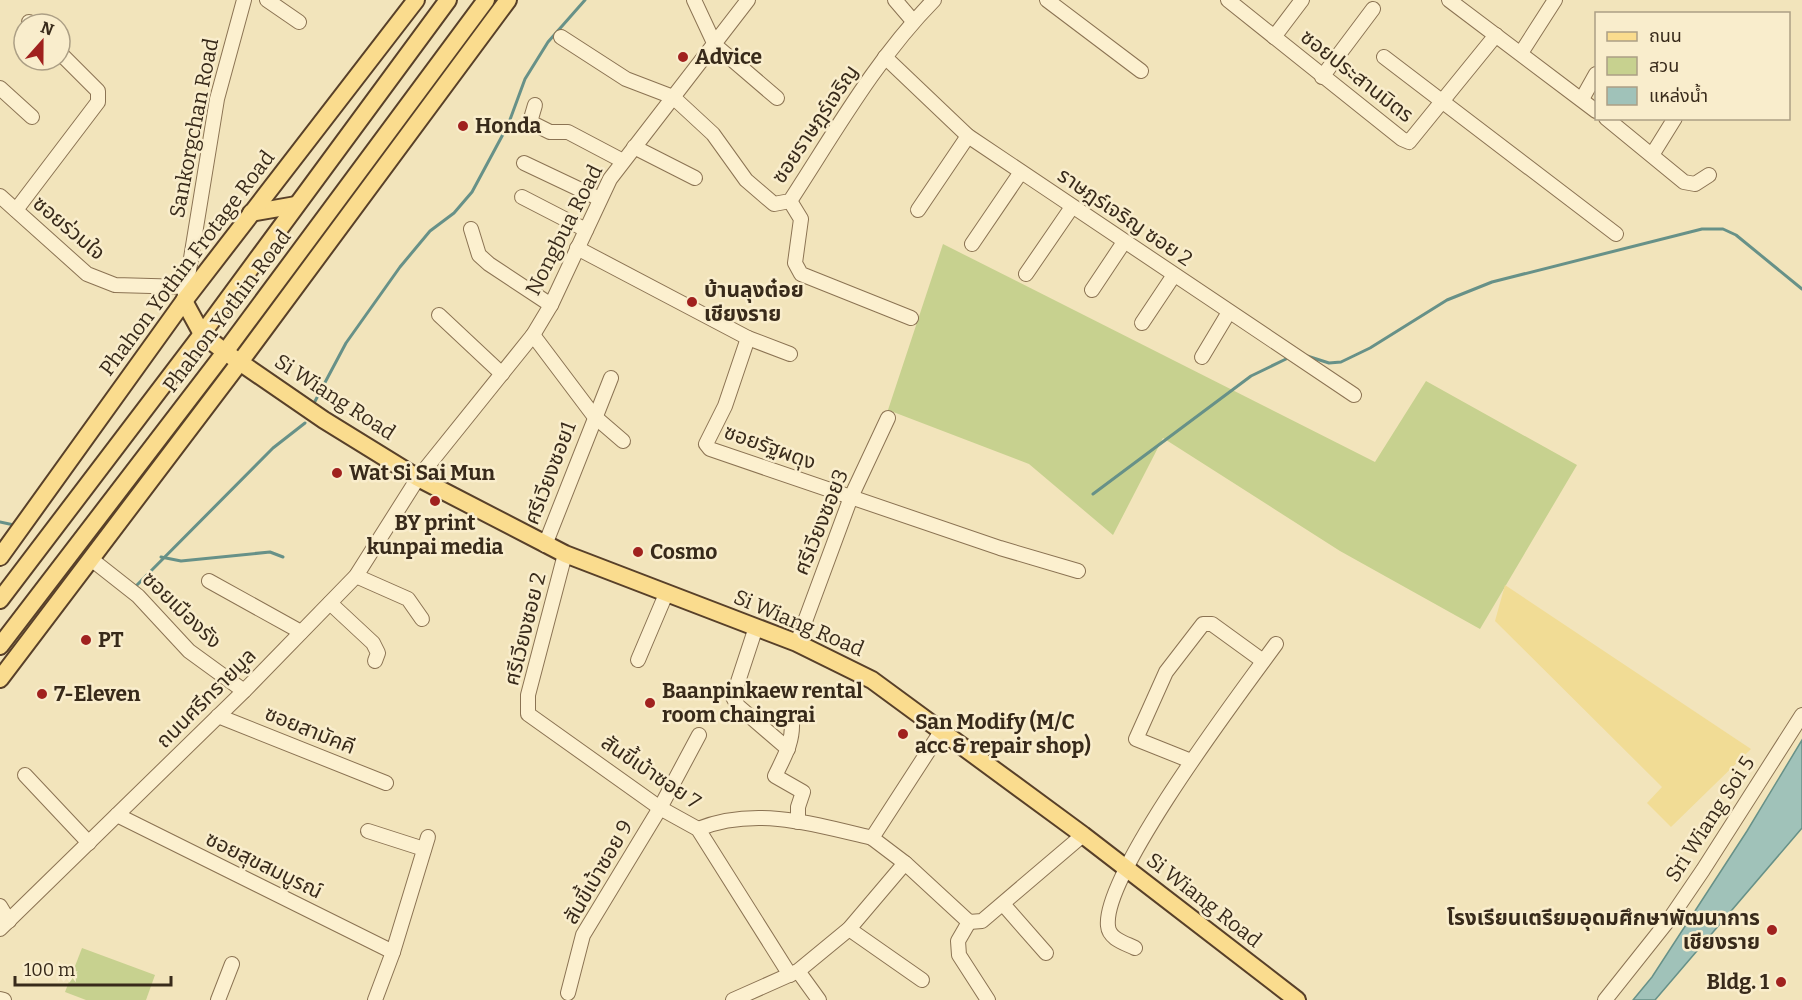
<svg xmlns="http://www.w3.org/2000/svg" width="1802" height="1000" viewBox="0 0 1802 1000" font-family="Bitter,'Noto Sans Thai',serif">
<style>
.green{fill:#c7d18f}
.sand{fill:#f1dc95}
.water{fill:#a0c2b9;stroke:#679188;stroke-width:1.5}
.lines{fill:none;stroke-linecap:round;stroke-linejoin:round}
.stream{stroke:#679188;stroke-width:3}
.minor-casing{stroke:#8b7353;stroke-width:16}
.major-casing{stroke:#584029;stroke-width:20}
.minor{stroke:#fcf0cf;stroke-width:14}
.major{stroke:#fadc8e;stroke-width:16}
.poi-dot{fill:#a0211e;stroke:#f9edcc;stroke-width:2}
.labels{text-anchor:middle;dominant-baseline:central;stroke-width:5;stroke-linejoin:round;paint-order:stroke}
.poi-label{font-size:21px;font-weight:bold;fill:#382a1a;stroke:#f9edcc;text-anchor:start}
.street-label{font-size:21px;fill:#382a1a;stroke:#f9edcc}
</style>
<rect width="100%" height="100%" fill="#f2e4bb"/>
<g class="green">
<path d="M 943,244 L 1375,462 L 1426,381 L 1577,465 L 1480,629 L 1340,551 L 1163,438 L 1113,535 L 1029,464 L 888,410 Z"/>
<path d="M 82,948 L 155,975 L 146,1000 L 86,1000 L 65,992 Z"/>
</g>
<path class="sand" d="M 1505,585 L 1751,749 L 1671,827 L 1647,803 L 1662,787 L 1495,621 Z"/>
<path class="water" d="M 1802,740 L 1802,828 L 1655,1000 L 1633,1000 L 1652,977 L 1747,831 Z"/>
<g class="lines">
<g class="stream">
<path d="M 1304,355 L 1329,363 L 1341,362 L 1370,348 L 1447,300 L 1492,282 L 1702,229 L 1723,229 L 1736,235 L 1802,289"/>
<path d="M 313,405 L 346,343 L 400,267 L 430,231 L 454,213 L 472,192 L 508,125 L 525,79 L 548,42 L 585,0"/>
<path d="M 1093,494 L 1251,376 L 1286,359"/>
<path d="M 0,522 L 14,525"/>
<path d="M 161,557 L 181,561 L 270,552 L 283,557"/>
<path d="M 135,587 L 273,448 L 305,423"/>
</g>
<g class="minor-casing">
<g id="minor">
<path d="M 267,0 L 299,22"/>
<path d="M 694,0 L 715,45 L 777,98"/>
<path d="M 895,0 L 913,21"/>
<path d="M 1047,0 L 1141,71"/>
<path d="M 1228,0 L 1402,139 L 1409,142 L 1496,35"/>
<path d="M 1449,0 L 1596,111"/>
<path d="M 29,22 L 31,24"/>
<path d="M 561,37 L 626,79 L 673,97 L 713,134 L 746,180 L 774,204 L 790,201 C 835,132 876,59 934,0"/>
<path d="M 1274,37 L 1302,0"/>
<path d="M 1521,53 L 1555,0"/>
<path d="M 885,57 L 968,136 L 1354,395"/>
<path d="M 1384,57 L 1616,234"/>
<path d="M 1322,77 L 1373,9"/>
<path d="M 0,88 L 32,117"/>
<path d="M 1582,99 L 1596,74"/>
<path d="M 535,105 L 530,122 L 550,132 L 568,132 L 623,161"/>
<path d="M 1606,118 L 1684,182 L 1695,184 L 1709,175"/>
<path d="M 634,147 L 695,178"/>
<path d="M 1652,155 L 1675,118"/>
<path d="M 524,163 L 600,199"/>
<path d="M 0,196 L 87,274 L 115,285 L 187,287"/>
<path d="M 522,197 L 586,230"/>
<path d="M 790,201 L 801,219 L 795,263 L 801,274 L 911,318"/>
<path d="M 16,210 L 98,102 L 98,91 L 60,53"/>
<path d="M 918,210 L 968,136"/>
<path d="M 471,229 L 479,255 L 489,264 L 551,305"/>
<path d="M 972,244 L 1021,172"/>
<path d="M 577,248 L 748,338 L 725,406 L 706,444 L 710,449 L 1000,548 L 1078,571"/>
<path d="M 1026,274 L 1072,207"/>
<path d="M 1092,290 L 1124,242"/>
<path d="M 184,301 L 217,99 L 244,0"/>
<path d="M 439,315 L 502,374"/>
<path d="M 1142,323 L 1174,275"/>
<path d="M 533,335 L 594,416 L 623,441"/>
<path d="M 748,338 L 790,354"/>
<path d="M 1202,357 L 1229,312"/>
<path d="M 545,545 L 611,378"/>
<path d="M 565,554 L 528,695 L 528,714 L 660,808 L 698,829 L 790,975"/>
<path d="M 91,559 L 138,596 L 189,651 L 244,691"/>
<path d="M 356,576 L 408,599 L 422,619"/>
<path d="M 209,581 L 301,632"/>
<path d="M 330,603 L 373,643 L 378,653 L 375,661"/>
<path d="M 756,627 L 733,697 L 738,706 L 788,749"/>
<path d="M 797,643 L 851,497 L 888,418"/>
<path d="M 638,660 L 666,594"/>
<path d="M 218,716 L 386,783"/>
<path d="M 792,722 C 793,743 784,757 775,776 L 803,792 L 798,807 L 798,822"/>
<path d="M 1191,761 L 1136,739 L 1166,672 L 1203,624 L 1212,624 L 1263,661"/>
<path d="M 25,775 L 89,843"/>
<path d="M 117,815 L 393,952 L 375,1000"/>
<path d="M 698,829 C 755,806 815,824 872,838 L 942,730"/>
<path d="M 368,831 L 424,849"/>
<path d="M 872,838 L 905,863"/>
<path d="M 1003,904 L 1046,953"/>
<path d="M 0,906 L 9,921"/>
<path d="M 969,922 L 958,941 L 959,955 L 988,1000"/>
<path d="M 0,929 L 244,691 L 356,576 L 418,478 L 533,335 L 551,305 L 610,179 L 748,0"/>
<path d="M 849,929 L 922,980"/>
<path d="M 1135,948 C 1125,943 1109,939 1108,926 C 1102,875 1241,692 1276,644"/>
<path d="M 393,952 L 428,837"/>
<path d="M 798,971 L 819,1000"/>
<path d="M 568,993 L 583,935 L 660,808 L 699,735"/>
<path d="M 0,999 L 4,1000"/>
<path d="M 218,1000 L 232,964"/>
<path d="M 733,1000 L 798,971 L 849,929 L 905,863 L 969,922 L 982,921 L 1083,835"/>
<path d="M 1605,1000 L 1671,917 L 1703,870 L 1802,715"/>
</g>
</g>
<g class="major-casing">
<g id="major">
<path d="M 251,213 L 296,205"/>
<path d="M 184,301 L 202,334 L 225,352 L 324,420 L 418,478 L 565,554 L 797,643 L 872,680 L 1083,835 L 1297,1000"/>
<path d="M 0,557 L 184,301 L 416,0"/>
<path d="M 0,600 L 202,334 L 448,0"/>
<path d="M 0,646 L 225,352 L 486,0"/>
<path d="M 0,679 L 240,362 L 508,0"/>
</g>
</g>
<use href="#minor" class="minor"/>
<use href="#major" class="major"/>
</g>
<g class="poi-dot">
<circle cx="683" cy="57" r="6"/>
<circle cx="463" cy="126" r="6"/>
<circle cx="692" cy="302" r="6"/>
<circle cx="337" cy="473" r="6"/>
<circle cx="435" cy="501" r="6"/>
<circle cx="638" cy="552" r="6"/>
<circle cx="86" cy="640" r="6"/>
<circle cx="42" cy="694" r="6"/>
<circle cx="650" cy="703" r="6"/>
<circle cx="903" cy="734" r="6"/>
<circle cx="1772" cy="930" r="6"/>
<circle cx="1781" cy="982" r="6"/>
</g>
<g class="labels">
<g class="poi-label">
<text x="695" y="57">Advice</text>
<text x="475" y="126">Honda</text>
<text x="704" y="290">บ้านลุงต๋อย<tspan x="704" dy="24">เชียงราย</tspan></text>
<text x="349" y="473">Wat Si Sai Mun</text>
<text x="435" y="523" text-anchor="middle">BY print<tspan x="435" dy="24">kunpai media</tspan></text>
<text x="650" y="552">Cosmo</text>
<text x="98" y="640">PT</text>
<text x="662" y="691">Baanpinkaew rental<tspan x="662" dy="24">room chaingrai</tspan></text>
<text x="54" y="694">7-Eleven</text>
<text x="915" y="722">San Modify (M/C<tspan x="915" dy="24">acc &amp; repair shop)</tspan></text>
<text x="1760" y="918" text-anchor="end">โรงเรียนเตรียมอุดมศึกษาพัฒนาการ<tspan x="1760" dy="24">เชียงราย</tspan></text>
<text x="1769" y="982" text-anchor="end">Bldg. 1</text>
</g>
<g class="street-label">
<text transform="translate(1357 76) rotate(38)">ซอยประสานมิตร</text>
<text transform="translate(815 124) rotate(-56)">ซอยราษฎร์เจริญ</text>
<text transform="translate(194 128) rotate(-79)">Sankorgchan Road</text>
<text transform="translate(1125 217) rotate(34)">ราษฎร์เจริญ ซอย 2</text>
<text transform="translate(69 228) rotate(40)">ซอยร่วมใจ</text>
<text transform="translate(564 230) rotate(-63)">Nongbua Road</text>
<text transform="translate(187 263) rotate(-53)">Phahon Yothin Frotage Road</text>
<text transform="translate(227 311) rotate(-53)">Phahon Yothin Road</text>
<text transform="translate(335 397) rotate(33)">Si Wiang Road</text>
<text transform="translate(770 447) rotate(20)">ซอยรัฐผดุง</text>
<text transform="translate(550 473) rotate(-69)">ศรีเวียงซอย1</text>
<text transform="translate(821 522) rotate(-68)">ศรีเวียงซอย3</text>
<text transform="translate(182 610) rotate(44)">ซอยเมืองรัง</text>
<text transform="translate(799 623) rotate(23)">Si Wiang Road</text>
<text transform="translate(525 629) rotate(-76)">ศรีเวียงซอย 2</text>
<text transform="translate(206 698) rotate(-45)">ถนนศรีทรายมูล</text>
<text transform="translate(310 730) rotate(22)">ซอยสามัคคี</text>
<text transform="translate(651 772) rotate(34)">สันขี้เบ้าซอย 7</text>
<text transform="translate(1710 819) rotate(-57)">Sri Wiang Soi 5</text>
<text transform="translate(264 865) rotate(26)">ซอยสุขสมบูรณ์</text>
<text transform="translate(598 872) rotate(-60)">สันขี้เบ้าซอย 9</text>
<text transform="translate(1204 900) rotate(38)">Si Wiang Road</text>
</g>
</g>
<rect x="1595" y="12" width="195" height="108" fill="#f9edcc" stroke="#ac9f85" stroke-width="1.5"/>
<rect x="1607" y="32" width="30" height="9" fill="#fadc8e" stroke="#ac9f85" stroke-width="1.5"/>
<text x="1649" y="42" font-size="18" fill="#382a1a">ถนน</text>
<rect x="1607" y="57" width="30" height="18" fill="#c7d18f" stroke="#ac9f85" stroke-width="1.5"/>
<text x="1649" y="72" font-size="18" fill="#382a1a">สวน</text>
<rect x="1607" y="87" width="30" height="18" fill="#a0c2b9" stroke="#ac9f85" stroke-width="1.5"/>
<text x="1649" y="102" font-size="18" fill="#382a1a">แหล่งน้ำ</text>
<g transform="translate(42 42) rotate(21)"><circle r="28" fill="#f9edcc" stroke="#ac9f85" stroke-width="1.5"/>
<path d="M0-4.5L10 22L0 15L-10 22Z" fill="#a0211e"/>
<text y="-9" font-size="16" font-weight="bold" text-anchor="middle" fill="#382a1a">N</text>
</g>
<path d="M15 976v9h156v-9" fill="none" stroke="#382a1a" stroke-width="3"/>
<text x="24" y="976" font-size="18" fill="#382a1a" stroke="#f9edcc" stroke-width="4.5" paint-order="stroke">100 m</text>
</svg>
